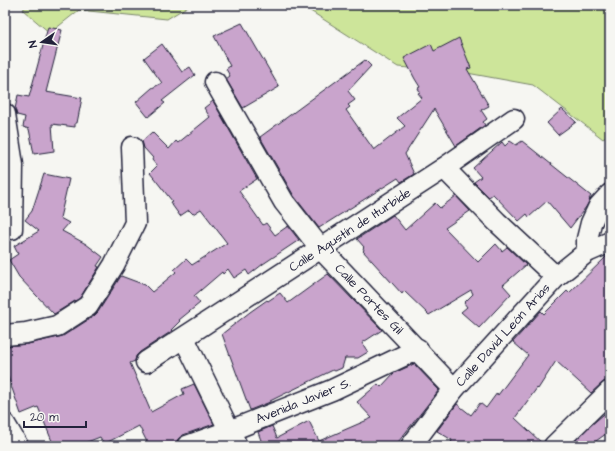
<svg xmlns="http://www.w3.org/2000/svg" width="615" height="451" viewBox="0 0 615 451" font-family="'Architects Daughter',sans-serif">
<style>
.green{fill:#cde59a;stroke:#78846a}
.building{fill:#c9a4cc;stroke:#22223b}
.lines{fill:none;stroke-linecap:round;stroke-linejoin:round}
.street-casing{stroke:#22223b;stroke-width:23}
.street{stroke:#f6f6f2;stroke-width:20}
.labels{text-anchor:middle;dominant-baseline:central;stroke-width:4;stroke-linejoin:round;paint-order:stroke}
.street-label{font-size:13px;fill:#22223b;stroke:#f6f6f2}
</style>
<rect width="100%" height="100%" fill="#f6f6f2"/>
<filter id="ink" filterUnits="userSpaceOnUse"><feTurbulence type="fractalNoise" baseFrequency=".025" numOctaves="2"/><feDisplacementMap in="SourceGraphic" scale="8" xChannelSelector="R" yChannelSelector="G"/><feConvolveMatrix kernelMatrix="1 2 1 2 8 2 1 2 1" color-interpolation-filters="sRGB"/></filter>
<g filter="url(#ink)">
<g class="green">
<path d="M 26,5 L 190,5 L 167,19 L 79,10 L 50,33 L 23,10 Z"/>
<path d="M 301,5 L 610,5 L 610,134 L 603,139 L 533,85 L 467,73 L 398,67 Z"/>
</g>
<g class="building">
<path d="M 242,23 L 279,87 L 243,108 L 226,79 L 230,76 L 226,69 L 230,66 L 214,36 Z"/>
<path d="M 48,27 L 62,30 L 46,92 L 82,98 L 77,123 L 75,123 L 75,127 L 52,124 L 54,151 L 34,154 L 29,129 L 23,127 L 25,117 L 17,115 L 15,109 L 18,95 L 29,97 Z"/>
<path d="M 459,38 L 471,68 L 467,69 L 489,106 L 481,110 L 487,119 L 483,122 L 485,125 L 456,146 L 434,109 L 405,154 L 414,174 L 401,182 L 398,178 L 319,228 L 294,196 L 260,137 L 365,60 L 371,66 L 348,91 L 355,100 L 348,105 L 350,107 L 346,110 L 374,150 L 405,126 L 397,118 L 422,98 L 418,93 L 420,92 L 418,88 L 420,87 L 415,79 L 404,58 L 431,44 L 434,51 Z"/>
<path d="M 162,44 L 182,72 L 190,67 L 195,75 L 162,101 L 165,103 L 148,117 L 136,102 L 152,88 L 162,83 L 144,58 Z"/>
<path d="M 213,101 L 257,179 L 239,191 L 263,225 L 266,223 L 275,235 L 288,226 L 299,240 L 263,264 L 249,275 L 246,270 L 234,278 L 228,269 L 223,274 L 222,272 L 194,296 L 200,303 L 179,320 L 180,321 L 171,330 L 172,331 L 140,352 L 136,356 L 135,361 L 130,363 L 151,412 L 184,394 L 182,389 L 194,384 L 214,424 L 183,435 L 178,439 L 176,444 L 176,446 L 149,446 L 139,426 L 104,444 L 100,437 L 77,446 L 54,446 L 38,407 L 21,414 L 8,377 L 5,376 L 5,346 L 28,344 L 63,336 L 94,316 L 98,312 L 121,276 L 145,285 L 152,292 L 176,272 L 174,270 L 186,259 L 192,265 L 227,243 L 201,209 L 193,214 L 189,210 L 180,216 L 170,202 L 172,201 L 150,173 L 157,166 L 152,160 L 153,158 L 144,148 L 142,141 L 152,132 L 169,149 L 176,141 L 178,143 L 210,117 L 204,108 Z"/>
<path d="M 562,109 L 576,122 L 558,135 L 547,123 Z"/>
<path d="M 510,141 L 516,145 L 522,141 L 591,196 L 589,199 L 590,200 L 586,207 L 570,228 L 547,201 L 529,217 L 527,214 L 519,221 L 493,194 L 489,197 L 474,182 L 481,177 L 473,168 L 502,142 L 505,146 Z"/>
<path d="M 44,174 L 69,179 L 60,218 L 69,223 L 62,231 L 86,244 L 103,257 L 97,266 L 99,267 L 80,298 L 54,314 L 19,277 L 9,260 L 18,254 L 14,246 L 39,231 L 25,220 L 32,211 Z"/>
<path d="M 456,196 L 470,211 L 445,228 L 478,262 L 496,244 L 502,251 L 507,247 L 526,265 L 503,285 L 511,294 L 479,328 L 461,312 L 467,307 L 464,303 L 473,294 L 471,290 L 429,315 L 404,291 L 402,294 L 363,251 L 364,250 L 363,248 L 364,247 L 357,239 L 393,215 L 405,230 L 435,203 L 440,208 Z"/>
<path d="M 610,255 L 610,280 L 605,284 L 610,291 L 610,380 L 607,380 L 602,383 L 591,393 L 556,361 L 538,389 L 537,388 L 515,418 L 543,444 L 543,446 L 450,446 L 452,440 L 437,431 L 457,404 L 471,415 L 480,403 L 486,408 L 497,393 L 498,395 L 528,355 L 513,342 L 541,311 L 544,314 L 567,291 L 569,293 L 607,256 Z"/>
<path d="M 328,274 L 382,330 L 362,343 L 368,352 L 358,358 L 345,358 L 342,368 L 335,371 L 333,370 L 270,401 L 270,402 L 250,410 L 222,334 L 250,312 L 267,300 L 268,301 L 280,293 L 288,303 Z"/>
<path d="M 414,364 L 439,390 L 395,446 L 263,446 L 258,432 L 272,426 L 277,438 L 309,421 L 319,441 L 372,418 L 357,402 L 378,384 L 381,387 L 394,373 Z"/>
<path d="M 610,407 L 610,431 L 589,446 L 570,446 L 591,425 L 609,410 L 608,409 Z"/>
</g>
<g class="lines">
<g class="street-casing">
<g id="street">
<path d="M 215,82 L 284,202 L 321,249 L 454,389"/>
<path d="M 5,114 L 13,165 L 12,229"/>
<path d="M 444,168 L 497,222 L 556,277"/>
<path d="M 587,252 L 587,239 L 591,223 L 599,206 L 610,194"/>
<path d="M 5,335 L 26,333 L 57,326 L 88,306 L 114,265 L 135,223 L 132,147"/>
<path d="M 184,338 L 237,446"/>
<path d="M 146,362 L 444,168 L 514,119"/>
<path d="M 5,424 L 18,446"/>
<path d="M 187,446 L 229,431 L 332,390 L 418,349"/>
<path d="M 411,446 L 454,389 L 556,277 L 587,252 L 610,242"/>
<path d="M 554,446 L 610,391"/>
</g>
</g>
<use href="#street" class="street"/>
</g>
</g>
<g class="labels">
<g class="street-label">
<text transform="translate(350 230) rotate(-33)">Calle Agustín de Iturbide</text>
<text transform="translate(369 299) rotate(46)">Calle Portes Gil</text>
<text transform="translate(503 335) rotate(-48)">Calle David León Arias</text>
<text transform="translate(303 401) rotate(-22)">Avenida Javier S.</text>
</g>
</g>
<rect width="615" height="451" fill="none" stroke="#f6f6f2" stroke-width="20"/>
<rect x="10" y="10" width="595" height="431" fill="none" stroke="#22223b" stroke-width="1.5" filter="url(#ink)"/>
<g transform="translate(42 42) rotate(257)" stroke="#f6f6f2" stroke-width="3" paint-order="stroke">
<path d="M0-3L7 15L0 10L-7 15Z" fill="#22223b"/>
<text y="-6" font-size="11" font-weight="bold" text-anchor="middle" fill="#22223b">N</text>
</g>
<path d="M24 421v6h62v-6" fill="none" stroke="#22223b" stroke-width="2"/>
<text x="30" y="421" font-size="12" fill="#22223b" stroke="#f6f6f2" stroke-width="3" paint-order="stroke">20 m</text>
</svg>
